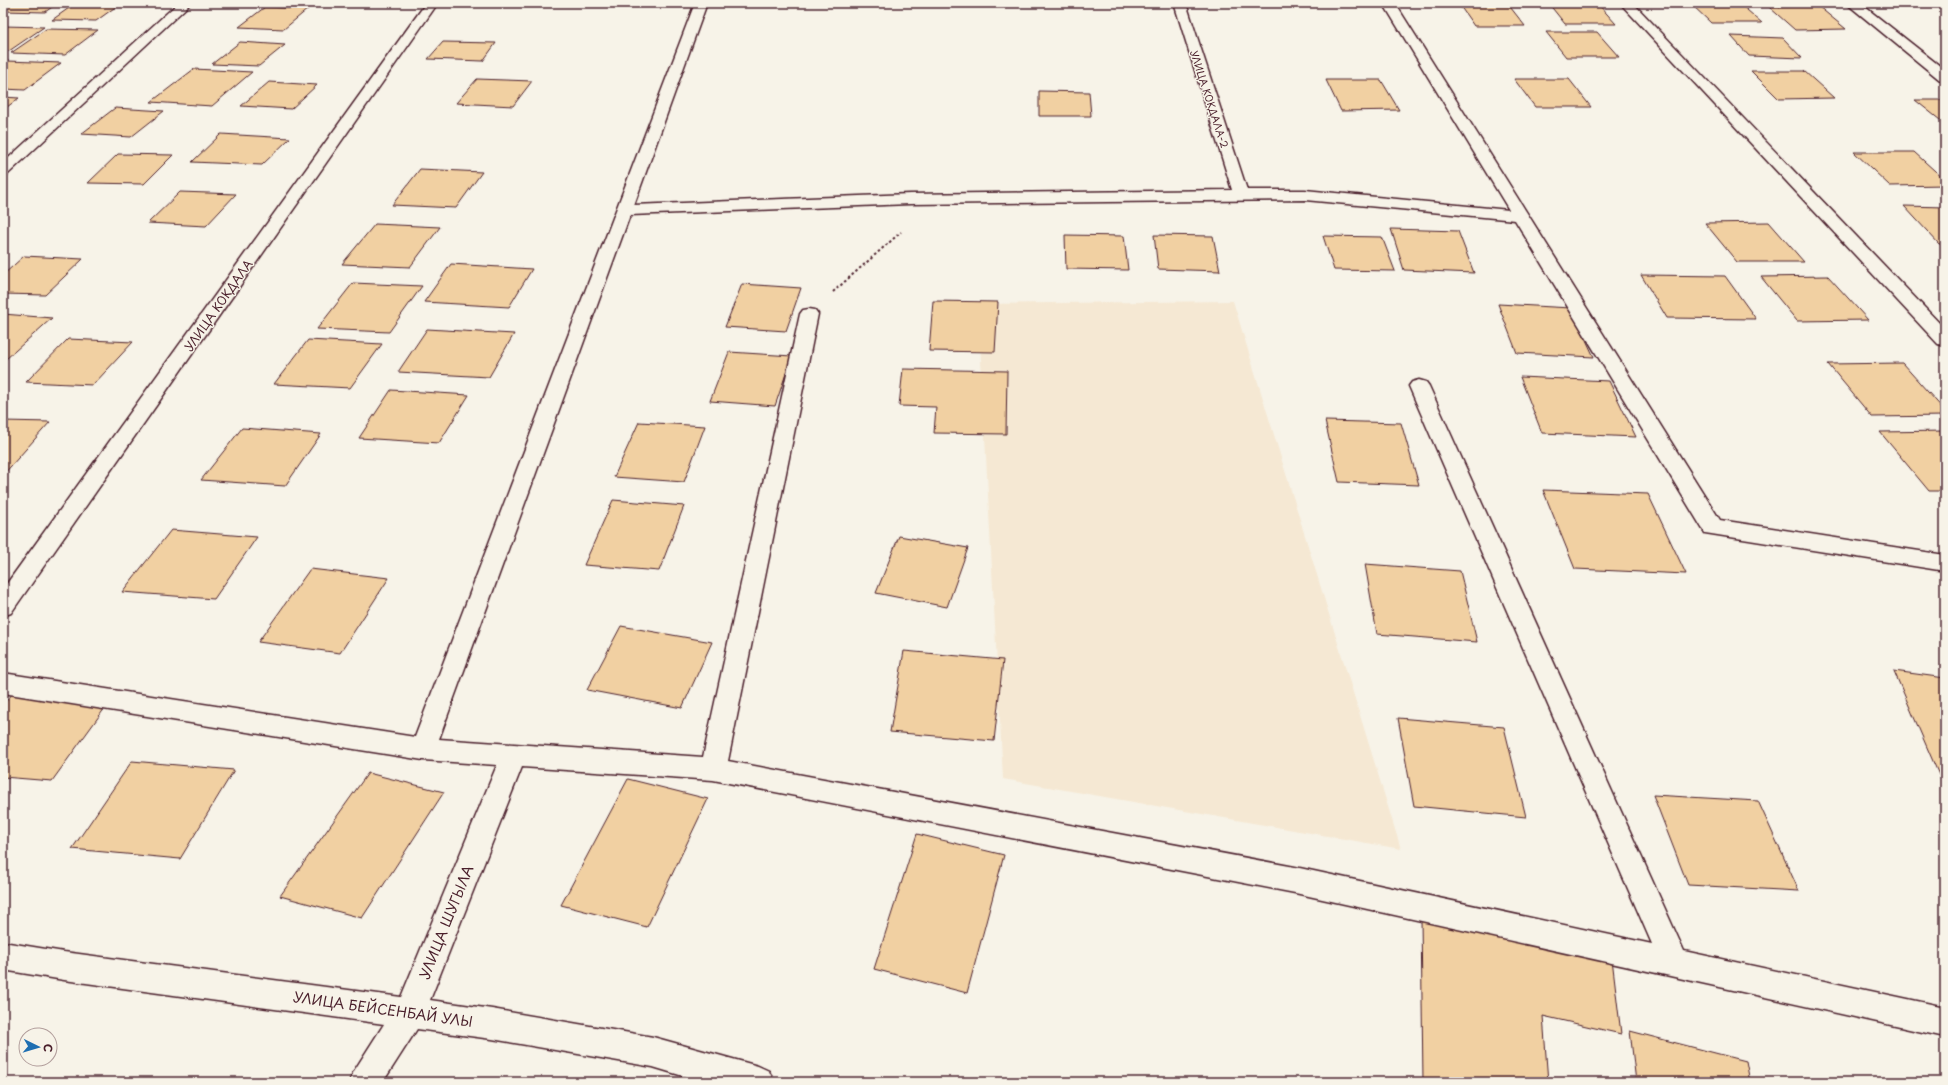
<svg xmlns="http://www.w3.org/2000/svg" width="1948" height="1085" viewBox="0 0 1948 1085" font-family="'Playpen Sans',sans-serif">
<style>
.built{fill:#f5e8d3}
.building{fill:#f1d0a2;stroke:#4a1f2b}
.lines{fill:none;stroke-linecap:round;stroke-linejoin:round}
.minor-casing{stroke:#4a1f2b;stroke-width:3}
.path{stroke:#4a1f2b;stroke-width:2;stroke-dasharray:2.5 2.5;stroke-linecap:butt}
.minor{fill:#f7f3e8;fill-rule:evenodd}
.labels{text-anchor:middle;dominant-baseline:central;stroke-width:3;stroke-linejoin:round;paint-order:stroke}
.far-street-label{font-size:10px;fill:#4a1f2b;stroke:#f7f3e8}
.street-label{font-size:12px;fill:#4a1f2b;stroke:#f7f3e8}
.near-street-label{font-size:14px;fill:#4a1f2b;stroke:#f7f3e8}
</style>
<rect width="100%" height="100%" fill="#f7f3e8"/>
<filter id="ink" filterUnits="userSpaceOnUse"><feTurbulence type="fractalNoise" baseFrequency=".025" numOctaves="2"/><feDisplacementMap in="SourceGraphic" scale="8" xChannelSelector="R" yChannelSelector="G"/><feConvolveMatrix kernelMatrix="1 2 1 2 8 2 1 2 1" color-interpolation-filters="sRGB"/></filter>
<g filter="url(#ink)">
<path class="built" d="M 1233,301 L 1401,849 L 1003,779 L 978,304 Z"/>
<g class="building">
<path d="M 6,3 L 58,3 L 45,12 L 3,11 L 3,5 Z"/>
<path d="M 76,3 L 121,3 L 96,21 L 52,20 Z"/>
<path d="M 1458,3 L 1507,3 L 1525,26 L 1474,26 Z"/>
<path d="M 1690,3 L 1739,3 L 1762,23 L 1711,23 Z"/>
<path d="M 1549,4 L 1598,4 L 1616,24 L 1565,24 Z"/>
<path d="M 1818,6 L 1846,29 L 1795,30 L 1769,7 Z"/>
<path d="M 265,7 L 308,9 L 284,29 L 239,27 Z"/>
<path d="M 3,26 L 44,27 L 9,51 L 3,51 Z"/>
<path d="M 46,29 L 98,30 L 65,55 L 11,53 Z"/>
<path d="M 1546,32 L 1597,32 L 1619,57 L 1566,57 Z"/>
<path d="M 1731,36 L 1783,38 L 1802,58 L 1749,56 Z"/>
<path d="M 240,42 L 285,45 L 259,66 L 212,64 Z"/>
<path d="M 443,42 L 496,43 L 483,61 L 428,59 Z"/>
<path d="M 7,61 L 61,63 L 25,90 L 3,89 L 3,64 Z"/>
<path d="M 194,69 L 252,72 L 212,106 L 151,102 Z"/>
<path d="M 1751,71 L 1804,71 L 1834,98 L 1779,99 Z"/>
<path d="M 477,79 L 532,81 L 513,106 L 456,103 Z"/>
<path d="M 1514,79 L 1569,79 L 1591,107 L 1535,107 Z"/>
<path d="M 1326,80 L 1381,80 L 1399,110 L 1341,111 Z"/>
<path d="M 269,82 L 317,85 L 291,109 L 241,106 Z"/>
<path d="M 1039,91 L 1089,92 L 1091,116 L 1039,116 Z"/>
<path d="M 3,97 L 19,98 L 3,110 Z"/>
<path d="M 1915,100 L 1945,100 L 1945,124 Z"/>
<path d="M 115,108 L 164,111 L 131,137 L 81,134 Z"/>
<path d="M 221,134 L 290,138 L 262,165 L 192,162 Z"/>
<path d="M 1854,152 L 1914,152 L 1945,180 L 1945,185 L 1890,186 Z"/>
<path d="M 118,154 L 173,155 L 144,184 L 88,183 Z"/>
<path d="M 420,169 L 482,172 L 456,208 L 392,205 Z"/>
<path d="M 180,192 L 236,194 L 206,226 L 148,223 Z"/>
<path d="M 1904,206 L 1945,207 L 1945,244 L 1939,244 Z"/>
<path d="M 1769,222 L 1804,262 L 1737,262 L 1705,223 Z"/>
<path d="M 375,224 L 440,227 L 410,267 L 342,264 Z"/>
<path d="M 1391,229 L 1458,231 L 1474,273 L 1404,270 Z"/>
<path d="M 1065,235 L 1124,236 L 1128,270 L 1066,269 Z"/>
<path d="M 1154,235 L 1213,236 L 1220,271 L 1158,269 Z"/>
<path d="M 1323,236 L 1382,237 L 1395,271 L 1334,270 Z"/>
<path d="M 24,256 L 83,259 L 45,295 L 3,294 L 3,275 Z"/>
<path d="M 451,264 L 532,269 L 509,307 L 424,302 Z"/>
<path d="M 1641,275 L 1725,276 L 1756,319 L 1667,318 Z"/>
<path d="M 1828,276 L 1868,320 L 1797,321 L 1761,277 Z"/>
<path d="M 353,283 L 422,286 L 389,332 L 317,329 Z"/>
<path d="M 742,284 L 801,288 L 786,331 L 725,327 Z"/>
<path d="M 933,301 L 998,302 L 995,352 L 929,351 Z"/>
<path d="M 1498,304 L 1571,308 L 1594,357 L 1517,353 Z"/>
<path d="M 3,314 L 52,318 L 6,359 L 3,359 Z"/>
<path d="M 427,329 L 514,334 L 489,377 L 398,372 Z"/>
<path d="M 68,339 L 133,342 L 93,385 L 26,382 Z"/>
<path d="M 308,340 L 382,344 L 350,388 L 274,384 Z"/>
<path d="M 729,352 L 792,356 L 775,406 L 710,401 Z"/>
<path d="M 1902,363 L 1945,411 L 1945,416 L 1872,417 L 1828,364 Z"/>
<path d="M 903,369 L 1007,371 L 1006,434 L 934,433 L 936,407 L 899,406 Z"/>
<path d="M 1520,377 L 1609,381 L 1636,437 L 1542,433 Z"/>
<path d="M 391,390 L 469,395 L 439,443 L 359,438 Z"/>
<path d="M 3,421 L 50,422 L 3,475 Z"/>
<path d="M 1325,421 L 1401,423 L 1419,485 L 1339,482 Z"/>
<path d="M 639,422 L 705,426 L 684,482 L 614,477 Z"/>
<path d="M 242,428 L 321,434 L 285,486 L 201,480 Z"/>
<path d="M 1945,431 L 1945,491 L 1929,491 L 1880,432 Z"/>
<path d="M 1543,490 L 1648,494 L 1686,574 L 1575,569 Z"/>
<path d="M 613,500 L 684,506 L 659,571 L 584,565 Z"/>
<path d="M 171,530 L 257,537 L 214,599 L 122,592 Z"/>
<path d="M 899,536 L 968,548 L 947,607 L 876,593 Z"/>
<path d="M 1365,564 L 1460,571 L 1477,642 L 1377,634 Z"/>
<path d="M 310,569 L 389,578 L 340,653 L 258,642 Z"/>
<path d="M 621,626 L 712,642 L 682,708 L 587,690 Z"/>
<path d="M 904,651 L 1003,660 L 994,741 L 890,732 Z"/>
<path d="M 1894,671 L 1945,678 L 1945,782 L 1942,782 Z"/>
<path d="M 13,693 L 110,701 L 52,781 L 3,777 L 3,705 Z"/>
<path d="M 1398,718 L 1504,727 L 1526,817 L 1414,806 Z"/>
<path d="M 132,761 L 234,770 L 180,859 L 72,849 Z"/>
<path d="M 368,773 L 444,792 L 362,918 L 280,896 Z"/>
<path d="M 628,779 L 708,799 L 647,927 L 561,905 Z"/>
<path d="M 1653,795 L 1758,801 L 1799,891 L 1688,885 Z"/>
<path d="M 917,834 L 1004,855 L 967,993 L 874,969 Z"/>
<path d="M 1421,917 L 1612,959 L 1621,1034 L 1543,1016 L 1548,1082 L 1423,1082 Z"/>
<path d="M 1630,1031 L 1746,1061 L 1750,1082 L 1636,1082 Z"/>
</g>
<g class="lines">
<g class="minor-casing">
<g id="minor">
<path d="M 178,3 L 191,3 L 8,174 L 3,176 L 3,163 Z"/>
<path d="M 426,3 L 438,3 L 11,613 L 3,616 L 3,589 Z"/>
<path d="M 695,3 L 707,3 L 634,205 L 910,194 L 1232,190 L 1174,3 L 1186,3 L 1247,190 L 1305,190 L 1509,210 L 1383,3 L 1395,3 L 1720,520 L 1945,555 L 1945,571 L 1705,533 L 1515,220 L 1305,200 L 910,204 L 630,215 L 439,739 L 703,757 L 800,314 L 803,310 L 809,309 L 815,310 L 818,314 L 728,761 L 1295,867 L 1652,944 L 1409,386 L 1412,382 L 1419,380 L 1426,382 L 1429,386 L 1684,951 L 1945,1007 L 1945,1037 L 1295,893 L 713,780 L 522,767 L 430,1000 L 492,1009 L 653,1037 L 758,1066 L 769,1071 L 774,1082 L 703,1082 L 653,1067 L 492,1039 L 417,1029 L 383,1082 L 349,1082 L 354,1071 L 384,1024 L 64,980 L 3,970 L 3,942 L 64,952 L 401,997 L 497,765 L 423,760 L 3,693 L 3,673 L 415,737 Z"/>
<path d="M 1620,3 L 1633,3 L 1945,329 L 1945,346 L 1938,344 Z"/>
<path d="M 1846,3 L 1860,3 L 1945,70 L 1945,81 L 1940,80 Z"/>
</g>
</g>
<path class="path" d="M 833,292 L 901,232"/>
<use href="#minor" class="minor"/>
</g>
</g>
<g class="labels">
<g class="far-street-label">
<text transform="translate(1210 99) rotate(72)">УЛИЦА КОКДАЛА-2</text>
</g>
<g class="street-label">
<text transform="translate(218 305) rotate(-55)">УЛИЦА КОКДАЛА</text>
</g>
<g class="near-street-label">
<text transform="translate(446 922) rotate(-68)">УЛИЦА ШУГЫЛА</text>
<text transform="translate(383 1009) rotate(8)">УЛИЦА БЕЙСЕНБАЙ УЛЫ</text>
</g>
</g>
<rect width="1948" height="1085" fill="none" stroke="#f7f3e8" stroke-width="16"/>
<rect x="8" y="8" width="1932" height="1069" fill="none" stroke="#4a1f2b" stroke-width="1.5" filter="url(#ink)"/>
<g transform="translate(38 1047) rotate(95)"><circle r="19" fill="#f7f3e8" stroke="#b29e9c"/>
<path d="M0-3L7 15L0 10L-7 15Z" fill="#1f6fb2"/>
<text y="-6" font-size="11" font-weight="bold" text-anchor="middle" fill="#4a1f2b">С</text>
</g>
</svg>
